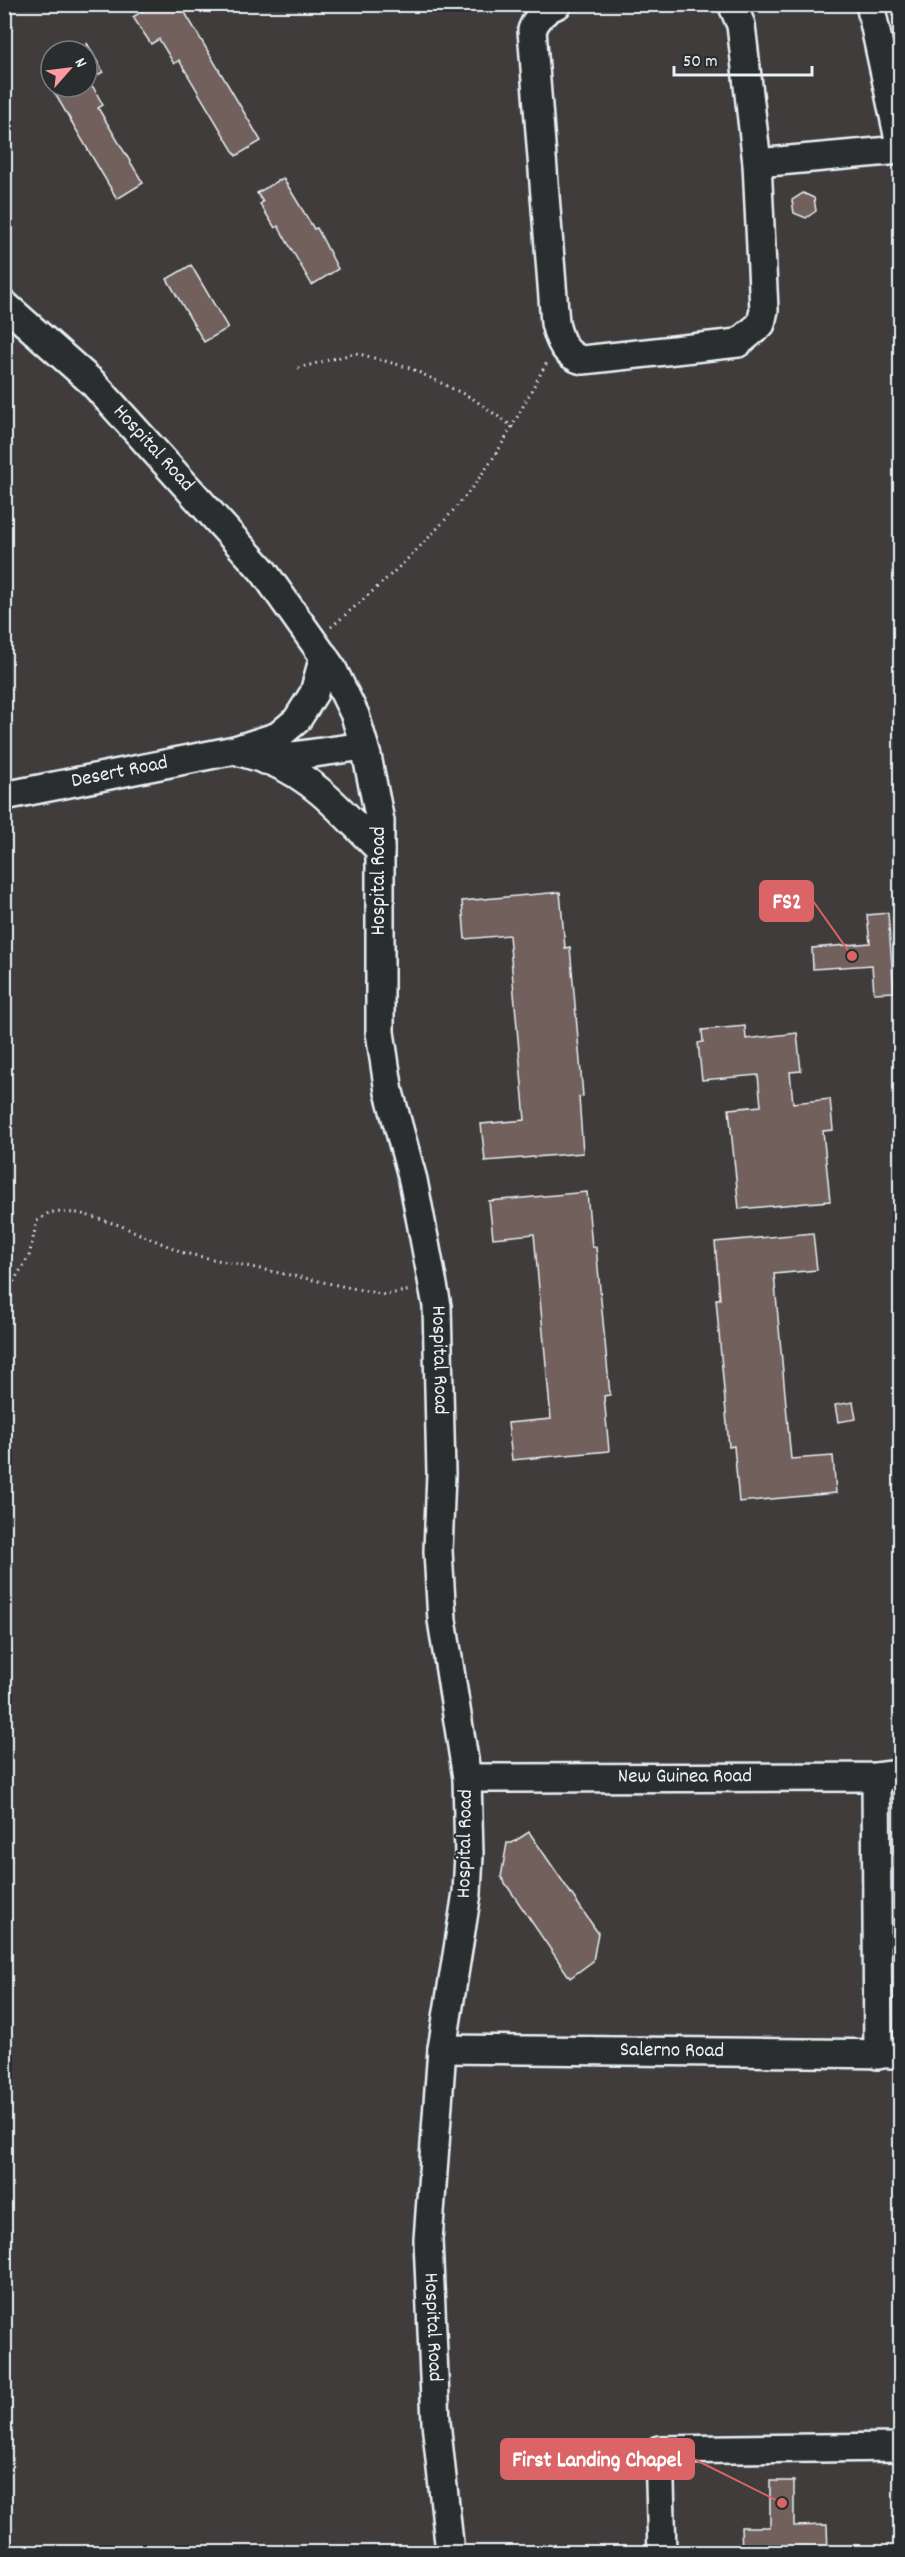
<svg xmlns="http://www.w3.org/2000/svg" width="905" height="2557" viewBox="0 0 905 2557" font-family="Dekko,sans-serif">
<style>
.building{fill:#72605c;stroke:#e8f1f8;stroke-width:1.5}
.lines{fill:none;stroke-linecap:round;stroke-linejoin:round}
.minor-casing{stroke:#e8f1f8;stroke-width:32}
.path{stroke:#e8f1f8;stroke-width:3;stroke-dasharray:1.5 4.5;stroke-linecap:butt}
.minor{stroke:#2a2d2e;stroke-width:27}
.labels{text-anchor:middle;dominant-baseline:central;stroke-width:4.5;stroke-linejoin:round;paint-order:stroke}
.street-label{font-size:21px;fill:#e8f1f8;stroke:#2a2d2e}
.leader{fill:none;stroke:#db6466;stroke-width:2}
.callout-dot{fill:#db6466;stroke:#2a2d2e;stroke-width:2}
.callout{fill:#db6466;stroke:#db6466;stroke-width:2}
.callout-label{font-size:22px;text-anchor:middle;font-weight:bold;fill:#fff}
</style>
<rect width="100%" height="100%" fill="#403c3c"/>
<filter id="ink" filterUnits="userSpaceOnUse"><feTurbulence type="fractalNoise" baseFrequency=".0167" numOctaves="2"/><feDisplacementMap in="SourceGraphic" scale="12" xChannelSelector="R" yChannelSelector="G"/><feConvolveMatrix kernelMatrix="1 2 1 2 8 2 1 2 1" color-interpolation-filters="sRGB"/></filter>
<g filter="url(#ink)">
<g class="building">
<path d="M 154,4 L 180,4 L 261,141 L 236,156 L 179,60 L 174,64 L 159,39 L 151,44 L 133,17 Z"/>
<path d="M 87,43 L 103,72 L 87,81 Z"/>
<path d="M 51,87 L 93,87 L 103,105 L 98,108 L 143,183 L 117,199 Z"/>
<path d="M 283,178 L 314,229 L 317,228 L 338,269 L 312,285 L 278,226 L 275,228 L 260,204 L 263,202 L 257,193 Z"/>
<path d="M 803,193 L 814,198 L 816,211 L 806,218 L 794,213 L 792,200 Z"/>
<path d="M 191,265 L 228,328 L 204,342 L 167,279 Z"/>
<path d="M 560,892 L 565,948 L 570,947 L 583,1096 L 579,1097 L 583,1153 L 485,1161 L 481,1124 L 525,1120 L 509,935 L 465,939 L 462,901 Z"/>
<path d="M 888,913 L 894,992 L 874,993 L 872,965 L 813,969 L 812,948 L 870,943 L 867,915 Z"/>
<path d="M 745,1026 L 746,1039 L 797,1033 L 801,1071 L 790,1072 L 793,1103 L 830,1099 L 833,1130 L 823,1131 L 830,1201 L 739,1209 L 729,1109 L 761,1106 L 758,1075 L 702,1080 L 698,1043 L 703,1042 L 702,1030 Z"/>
<path d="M 587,1192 L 592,1247 L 596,1247 L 610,1395 L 604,1396 L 609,1451 L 512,1460 L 508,1423 L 551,1419 L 534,1234 L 493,1238 L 489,1201 Z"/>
<path d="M 813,1233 L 817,1270 L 774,1274 L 791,1459 L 833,1456 L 836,1493 L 739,1502 L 734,1446 L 729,1447 L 716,1299 L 720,1299 L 715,1242 Z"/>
<path d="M 853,1402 L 856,1419 L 838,1422 L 835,1405 Z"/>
<path d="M 529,1832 L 598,1933 L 593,1961 L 570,1978 L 501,1877 L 507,1843 L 512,1843 Z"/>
<path d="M 770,2481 L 794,2481 L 794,2526 L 827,2525 L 828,2553 L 742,2553 L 741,2527 L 770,2527 Z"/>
</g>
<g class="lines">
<g class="minor-casing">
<g id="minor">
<path d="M 558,4 C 545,9 537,17 532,30 L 555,323 C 559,340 565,356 583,360 L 738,343 L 761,324 L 764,310 L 757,163 L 741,25 L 732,4"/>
<path d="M 870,4 L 900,144"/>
<path d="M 757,163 L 900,150"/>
<path id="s1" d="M 4,304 L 93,383 L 264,572 L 332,668 L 355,715 L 367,756 L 380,821 L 380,1032 L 389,1092 L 413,1180 L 437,1306 L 441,1474 L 438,1551 L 442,1620 L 467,1778 L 469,1855 L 467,1893 L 442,2049 L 428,2240 L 436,2422 L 450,2552"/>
<path d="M 235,750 C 249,755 263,758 275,763 C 318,781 348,819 380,850"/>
<path d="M 264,760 L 364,746"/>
<path id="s2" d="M 4,796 L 235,750 L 278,736 L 297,720 L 314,693 L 324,656"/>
<path d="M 876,1777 L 878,2055"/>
<path id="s3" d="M 467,1778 L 876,1777 L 900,1774"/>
<path id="s4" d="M 442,2049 L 900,2054"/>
<path d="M 662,2552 L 659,2450 L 900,2447"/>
</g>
</g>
<g class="path">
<path d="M 298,368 L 356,353 L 410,368 L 472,398 L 513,427"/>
<path d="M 331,627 C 388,579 444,529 487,467 C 511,433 527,396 548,361"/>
<path d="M 4,1297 L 29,1256 L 37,1221 L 50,1212 L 79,1213 L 119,1225 L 184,1253 L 385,1295 L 411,1290"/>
</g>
<use href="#minor" class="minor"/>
</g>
</g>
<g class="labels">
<g class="street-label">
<text stroke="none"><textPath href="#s1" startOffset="208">Hospital Road</textPath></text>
<text stroke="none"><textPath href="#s2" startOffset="118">Desert Road</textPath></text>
<text transform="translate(380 881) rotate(-90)">Hospital Road</text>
<text stroke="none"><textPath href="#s1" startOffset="1198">Hospital Road</textPath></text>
<text stroke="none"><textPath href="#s3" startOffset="218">New Guinea Road</textPath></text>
<text transform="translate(466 1844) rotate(-89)">Hospital Road</text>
<text stroke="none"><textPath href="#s4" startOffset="230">Salerno Road</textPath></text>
<text stroke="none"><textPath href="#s1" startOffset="2170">Hospital Road</textPath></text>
</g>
</g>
<path class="leader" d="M852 956L813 901M782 2503L694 2459"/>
<g class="callout-dot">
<circle cx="852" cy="956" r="6"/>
<circle cx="782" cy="2503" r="6"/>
</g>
<g class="callout">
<rect x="760" y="881" width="53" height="40" rx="6"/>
<rect x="501" y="2439" width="193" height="40" rx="6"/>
</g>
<g class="callout-label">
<text x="787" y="908">FS2</text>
<text x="597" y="2466">First Landing Chapel</text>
</g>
<rect width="905" height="2557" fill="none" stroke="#2a2d2e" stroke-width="24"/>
<rect x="12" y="12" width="881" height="2533" fill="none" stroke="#e8f1f8" stroke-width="2" filter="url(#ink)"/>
<g transform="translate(69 69) rotate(62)"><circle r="28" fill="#2a2d2e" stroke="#767b7f" stroke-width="1.5"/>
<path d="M0-4.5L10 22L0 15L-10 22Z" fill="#ff9aa2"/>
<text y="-9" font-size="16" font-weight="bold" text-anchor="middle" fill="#e8f1f8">N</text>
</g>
<path d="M674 66v9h138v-9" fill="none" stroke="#e8f1f8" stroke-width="3"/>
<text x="683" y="66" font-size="18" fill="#e8f1f8" stroke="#2a2d2e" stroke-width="4.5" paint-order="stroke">50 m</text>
</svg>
